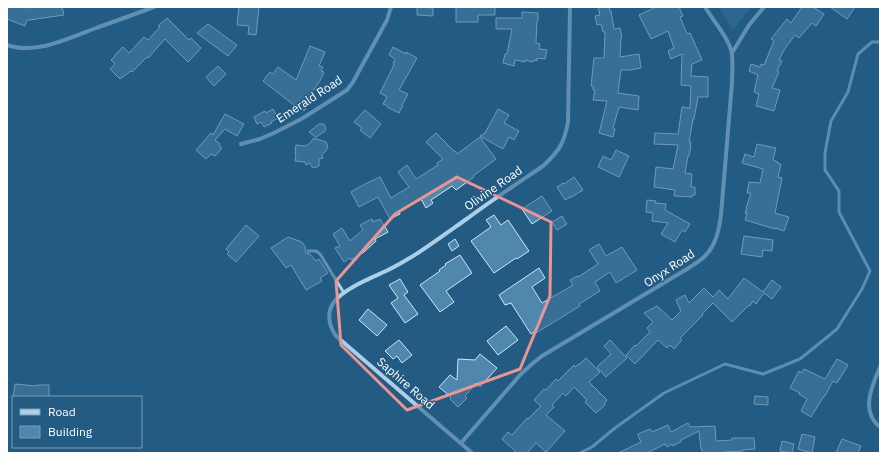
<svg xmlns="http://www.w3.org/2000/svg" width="887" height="460" viewBox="0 0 887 460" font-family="'IBM Plex Sans',sans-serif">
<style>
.green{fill:#3775a0}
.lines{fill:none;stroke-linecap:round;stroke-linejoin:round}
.stream{stroke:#9ecce9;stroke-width:3}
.building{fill:#5087ad;stroke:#cee6f6}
.lane{stroke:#aacfe8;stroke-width:3}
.street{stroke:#aacfe8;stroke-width:4}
.marked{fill:none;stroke:#ea9494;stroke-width:3;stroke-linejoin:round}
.labels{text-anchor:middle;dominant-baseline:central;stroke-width:3;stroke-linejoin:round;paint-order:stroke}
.street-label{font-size:12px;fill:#fff;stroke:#235b83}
</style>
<rect width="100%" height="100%" fill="#235b83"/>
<path class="green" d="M 719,7 L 751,7 L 733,30 Z"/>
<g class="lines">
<path class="stream" d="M 580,453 L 592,447 L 615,428 L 664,393 L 725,364 L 763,374 L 800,359 L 837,329 L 862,289 L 870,271 L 839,212 L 839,191 L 825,170 L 825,153 L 831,121 L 848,92 L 858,54 L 872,42 L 880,42"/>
</g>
<g class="building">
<path d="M 7,7 L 27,7 L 29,8 L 35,7 L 62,7 L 64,15 L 29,20 L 27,20 L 25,26 L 7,19 Z"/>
<path d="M 239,7 L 259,7 L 256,35 L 248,34 L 249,26 L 237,25 Z"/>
<path d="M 417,7 L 433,8 L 433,16 L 417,15 Z"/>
<path d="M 456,7 L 495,7 L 495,15 L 478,15 L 478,22 L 456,22 Z"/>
<path d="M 598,7 L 609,7 L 610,11 L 611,11 L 614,29 L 620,28 L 622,38 L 621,39 L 620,57 L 639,54 L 641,68 L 630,70 L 621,70 L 618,93 L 639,96 L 638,110 L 619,107 L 613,128 L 615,129 L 613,137 L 599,133 L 607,101 L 593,100 L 595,90 L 593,90 L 593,86 L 591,86 L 594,58 L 604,58 L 605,32 L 603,32 L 601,24 L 597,25 L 595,16 L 600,15 Z"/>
<path d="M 656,7 L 679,7 L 683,16 L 680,17 L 687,34 L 690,33 L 702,60 L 692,64 L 691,76 L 708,77 L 708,97 L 698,97 L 694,119 L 693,119 L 689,142 L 691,142 L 690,146 L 691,146 L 689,156 L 688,156 L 685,173 L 692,174 L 691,187 L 695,187 L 695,195 L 692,195 L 692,197 L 674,196 L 675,190 L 654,187 L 656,167 L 673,169 L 678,145 L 654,144 L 655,133 L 678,134 L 682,107 L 690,108 L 691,86 L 681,85 L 682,54 L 671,59 L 668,51 L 674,48 L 668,31 L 651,39 L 639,15 Z"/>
<path d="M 802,7 L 813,7 L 824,14 L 816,26 L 812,23 L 799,38 L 795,35 L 784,50 L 779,60 L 782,61 L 777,71 L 779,72 L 772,88 L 780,90 L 774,111 L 756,106 L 759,94 L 754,92 L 758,75 L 749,71 L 751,64 L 760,67 L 761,64 L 764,65 L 774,41 L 771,39 L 787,19 L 791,23 Z"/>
<path d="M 830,7 L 855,7 L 847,19 Z"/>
<path d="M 522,12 L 538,13 L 538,21 L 537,21 L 536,43 L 540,44 L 539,49 L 547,50 L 545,59 L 537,58 L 537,61 L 534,60 L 533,62 L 525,60 L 525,62 L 515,60 L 514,66 L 503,63 L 505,54 L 507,54 L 512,29 L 496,29 L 496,18 L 522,18 Z"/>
<path d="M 167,18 L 189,40 L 191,38 L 201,48 L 188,62 L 165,39 L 148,58 L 147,57 L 132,72 L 131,71 L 120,79 L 110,69 L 115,64 L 111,60 L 115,56 L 115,55 L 123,47 L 129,53 L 144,37 L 148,40 L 160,27 L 158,26 Z"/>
<path d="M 208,24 L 237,45 L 228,56 L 197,33 Z"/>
<path d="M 310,46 L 325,52 L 319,66 L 323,67 L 321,71 L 324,72 L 320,81 L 307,99 L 310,102 L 304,111 L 300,108 L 299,109 L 263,81 L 270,72 L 273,74 L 278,67 L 296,80 Z"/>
<path d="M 393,47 L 406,54 L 406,52 L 417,58 L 399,90 L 408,94 L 402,105 L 403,105 L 399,113 L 387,107 L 388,106 L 383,104 L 387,97 L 380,93 L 394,65 L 393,64 L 395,59 L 389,55 Z"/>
<path d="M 218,66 L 226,74 L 214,86 L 206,77 Z"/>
<path d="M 273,109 L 278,118 L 271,122 L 272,123 L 264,127 L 261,122 L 257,124 L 254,117 L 265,111 L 266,113 Z"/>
<path d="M 498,109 L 509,115 L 504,123 L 519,131 L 514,140 L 509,137 L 503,149 L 480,136 L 485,133 Z"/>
<path d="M 365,110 L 381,124 L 370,138 L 360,130 L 362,128 L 354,122 Z"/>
<path d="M 225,114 L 244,124 L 237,136 L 225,129 L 215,140 L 220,144 L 219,146 L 222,148 L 215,156 L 211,154 L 206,159 L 196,150 L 211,133 L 213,135 Z"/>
<path d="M 319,124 L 324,124 L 326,129 L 325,131 L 316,137 L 309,132 Z"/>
<path d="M 436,133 L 454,151 L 455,151 L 457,154 L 480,137 L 496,159 L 473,176 L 474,177 L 456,190 L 452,186 L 431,200 L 433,203 L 426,208 L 421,199 L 399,211 L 400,214 L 390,219 L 378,197 L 359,207 L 351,192 L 363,185 L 380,177 L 391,198 L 409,187 L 398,172 L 407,165 L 416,179 L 438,165 L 437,163 L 443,159 L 426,142 Z"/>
<path d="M 314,138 L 326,142 L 327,144 L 328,148 L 322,155 L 323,158 L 319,159 L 319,166 L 314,168 L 312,167 L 310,163 L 306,165 L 305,162 L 295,161 L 296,154 L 295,154 L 296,145 L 305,146 L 309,144 Z"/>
<path d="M 757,144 L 776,148 L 773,160 L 778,162 L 778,164 L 781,164 L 778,177 L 782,178 L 775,213 L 789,217 L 784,231 L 775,228 L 775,229 L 745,220 L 747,213 L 745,213 L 747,208 L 746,208 L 751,193 L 747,193 L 749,182 L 760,183 L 763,169 L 742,163 L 745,154 L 754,157 Z"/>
<path d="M 616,150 L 629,156 L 619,177 L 598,167 L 603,156 L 611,160 Z"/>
<path d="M 574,177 L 583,190 L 570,198 L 570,197 L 565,200 L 557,187 L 563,183 L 564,184 Z"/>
<path d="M 542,196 L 552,211 L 532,224 L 522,209 Z"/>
<path d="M 647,200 L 656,201 L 655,203 L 666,204 L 665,210 L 690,224 L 685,232 L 682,230 L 675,242 L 661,234 L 668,223 L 652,221 L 653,213 L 646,212 Z"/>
<path d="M 494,215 L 501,225 L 508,220 L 529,251 L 517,259 L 516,258 L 494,273 L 471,241 L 491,227 L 486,220 Z"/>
<path d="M 562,216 L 567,224 L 557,230 L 552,222 Z"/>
<path d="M 372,219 L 373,222 L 380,219 L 388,232 L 375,239 L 376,241 L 364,252 L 351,260 L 350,258 L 344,262 L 335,248 L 340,246 L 333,234 L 342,228 L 350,241 L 363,230 L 360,225 Z"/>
<path d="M 246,225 L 259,236 L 236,262 L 227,254 L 229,252 L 226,249 Z"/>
<path d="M 744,236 L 773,240 L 772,251 L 763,250 L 762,257 L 741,254 Z"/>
<path d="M 288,237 L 302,242 L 306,248 L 305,251 L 306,253 L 310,254 L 316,261 L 319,259 L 328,273 L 320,278 L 322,281 L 306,290 L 291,265 L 286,268 L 271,248 Z"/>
<path d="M 455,239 L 459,246 L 452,251 L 448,244 Z"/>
<path d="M 599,244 L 606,256 L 622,247 L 637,270 L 616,283 L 610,272 L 595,282 L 600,291 L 579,304 L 580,306 L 536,333 L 535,331 L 531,334 L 511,303 L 505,305 L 499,295 L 539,268 L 545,278 L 532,287 L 542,303 L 573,285 L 570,280 L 577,276 L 578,277 L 598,264 L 589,250 Z"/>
<path d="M 460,255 L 472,273 L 446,291 L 454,302 L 440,312 L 420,285 L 440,271 L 439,270 L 446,265 L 445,264 Z"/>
<path d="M 744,278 L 763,292 L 772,280 L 781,287 L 772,299 L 764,293 L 756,304 L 753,301 L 750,306 L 749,305 L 732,322 L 713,303 L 702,314 L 703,315 L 680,338 L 682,340 L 674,349 L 670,345 L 667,348 L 658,340 L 635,364 L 626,355 L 635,345 L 636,346 L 650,332 L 647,328 L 653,322 L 644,313 L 657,306 L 672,320 L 681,311 L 676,300 L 685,295 L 689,303 L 704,288 L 713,297 L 719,290 L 728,299 Z"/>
<path d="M 400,279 L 408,292 L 404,295 L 418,314 L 405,323 L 391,303 L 398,298 L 389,285 Z"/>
<path d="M 368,309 L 387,325 L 377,336 L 359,320 Z"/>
<path d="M 506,326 L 518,340 L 498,355 L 487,341 Z"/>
<path d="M 399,340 L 412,355 L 402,363 L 397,356 L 393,359 L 385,351 Z"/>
<path d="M 610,340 L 627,358 L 606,377 L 597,367 L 611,354 L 604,346 Z"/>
<path d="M 480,354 L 497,368 L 480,387 L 476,383 L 465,396 L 467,398 L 458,407 L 450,399 L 451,397 L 439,387 L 450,375 L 457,380 L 458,359 L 475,360 Z"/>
<path d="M 586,358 L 600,372 L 589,382 L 607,400 L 604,404 L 605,405 L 596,413 L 585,402 L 587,400 L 574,387 L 566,396 L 563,393 L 552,405 L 554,407 L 546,415 L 565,431 L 546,452 L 536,443 L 527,453 L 517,453 L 502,439 L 508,432 L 512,435 L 527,418 L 528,419 L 541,406 L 534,400 L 544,389 L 546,390 L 556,379 L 558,381 L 574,365 L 575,367 L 579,364 L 580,364 Z"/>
<path d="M 837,359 L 848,365 L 837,383 L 833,381 L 825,396 L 824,396 L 811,417 L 801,411 L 807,399 L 799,394 L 800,393 L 790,388 L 799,371 L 802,373 L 804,369 L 825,379 Z"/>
<path d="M 15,384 L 36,386 L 37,385 L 49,385 L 49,397 L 13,397 Z"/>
<path d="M 755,396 L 768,397 L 768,405 L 754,404 Z"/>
<path d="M 688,423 L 690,427 L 715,426 L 716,441 L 732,440 L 732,438 L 754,438 L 755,449 L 743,450 L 743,451 L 724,452 L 724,453 L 702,453 L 702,449 L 701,449 L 699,431 L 681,440 L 682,441 L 673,446 L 672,444 L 667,447 L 665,444 L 647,453 L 618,453 L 641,442 L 638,436 L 638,434 L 650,429 L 652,432 L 668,425 L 671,432 Z"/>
<path d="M 802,434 L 815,437 L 812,453 L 798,449 Z"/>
<path d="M 842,439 L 861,446 L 858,453 L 836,453 Z"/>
<path d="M 782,441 L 794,444 L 792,453 L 780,451 Z"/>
</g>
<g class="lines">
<path class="lane" d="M 308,251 L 316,251 L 320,254 L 344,293"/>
<g class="street">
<path d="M 7,45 C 35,55 70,38 96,28 C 116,21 135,14 154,7"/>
<path d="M 732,53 L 749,25 L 764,7"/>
<path d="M 241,144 L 260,139 L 274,133 L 303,118 L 347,90 L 353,82 L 387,20 L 391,7"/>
<path d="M 880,367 C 872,386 860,411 880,427"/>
<path d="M 461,443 L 520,375 L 532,364 L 542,356 L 687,269 C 693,265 700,261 705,256 C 716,245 719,230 721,215 L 732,83 C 732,74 733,64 732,54 C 730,40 713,20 705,7"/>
<path d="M 472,453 L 336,336 C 329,326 326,313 334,302 C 343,289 371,278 386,271 C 415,257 441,237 468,218 C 492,200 518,183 543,166 C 559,151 564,144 568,122 L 570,7"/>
</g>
</g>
<path d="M0 0H887V460H0ZM 457,177 L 551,222 L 550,296 L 520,369 L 407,410 L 341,345 L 336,281 L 395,214 Z" fill="#235b83" fill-opacity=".55" fill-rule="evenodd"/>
<path class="marked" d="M 457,177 L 551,222 L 550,296 L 520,369 L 407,410 L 341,345 L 336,281 L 395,214 Z"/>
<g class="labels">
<g class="street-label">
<text transform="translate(309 99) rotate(-33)">Emerald Road</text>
<text transform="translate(493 188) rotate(-35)">Olivine Road</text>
<text transform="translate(669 268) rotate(-33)">Onyx Road</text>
<text transform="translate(406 383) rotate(41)">Saphire Road</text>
</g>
</g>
<rect width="887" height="460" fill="none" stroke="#ffffff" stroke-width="16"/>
<rect x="12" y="396" width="130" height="52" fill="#235b83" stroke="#7b9db5"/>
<rect x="20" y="409" width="20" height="6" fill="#aacfe8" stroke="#7b9db5"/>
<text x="48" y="416" font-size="12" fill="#ffffff">Road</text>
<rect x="20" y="426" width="20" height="12" fill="#5087ad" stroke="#7b9db5"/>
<text x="48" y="436" font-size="12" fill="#ffffff">Building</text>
</svg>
